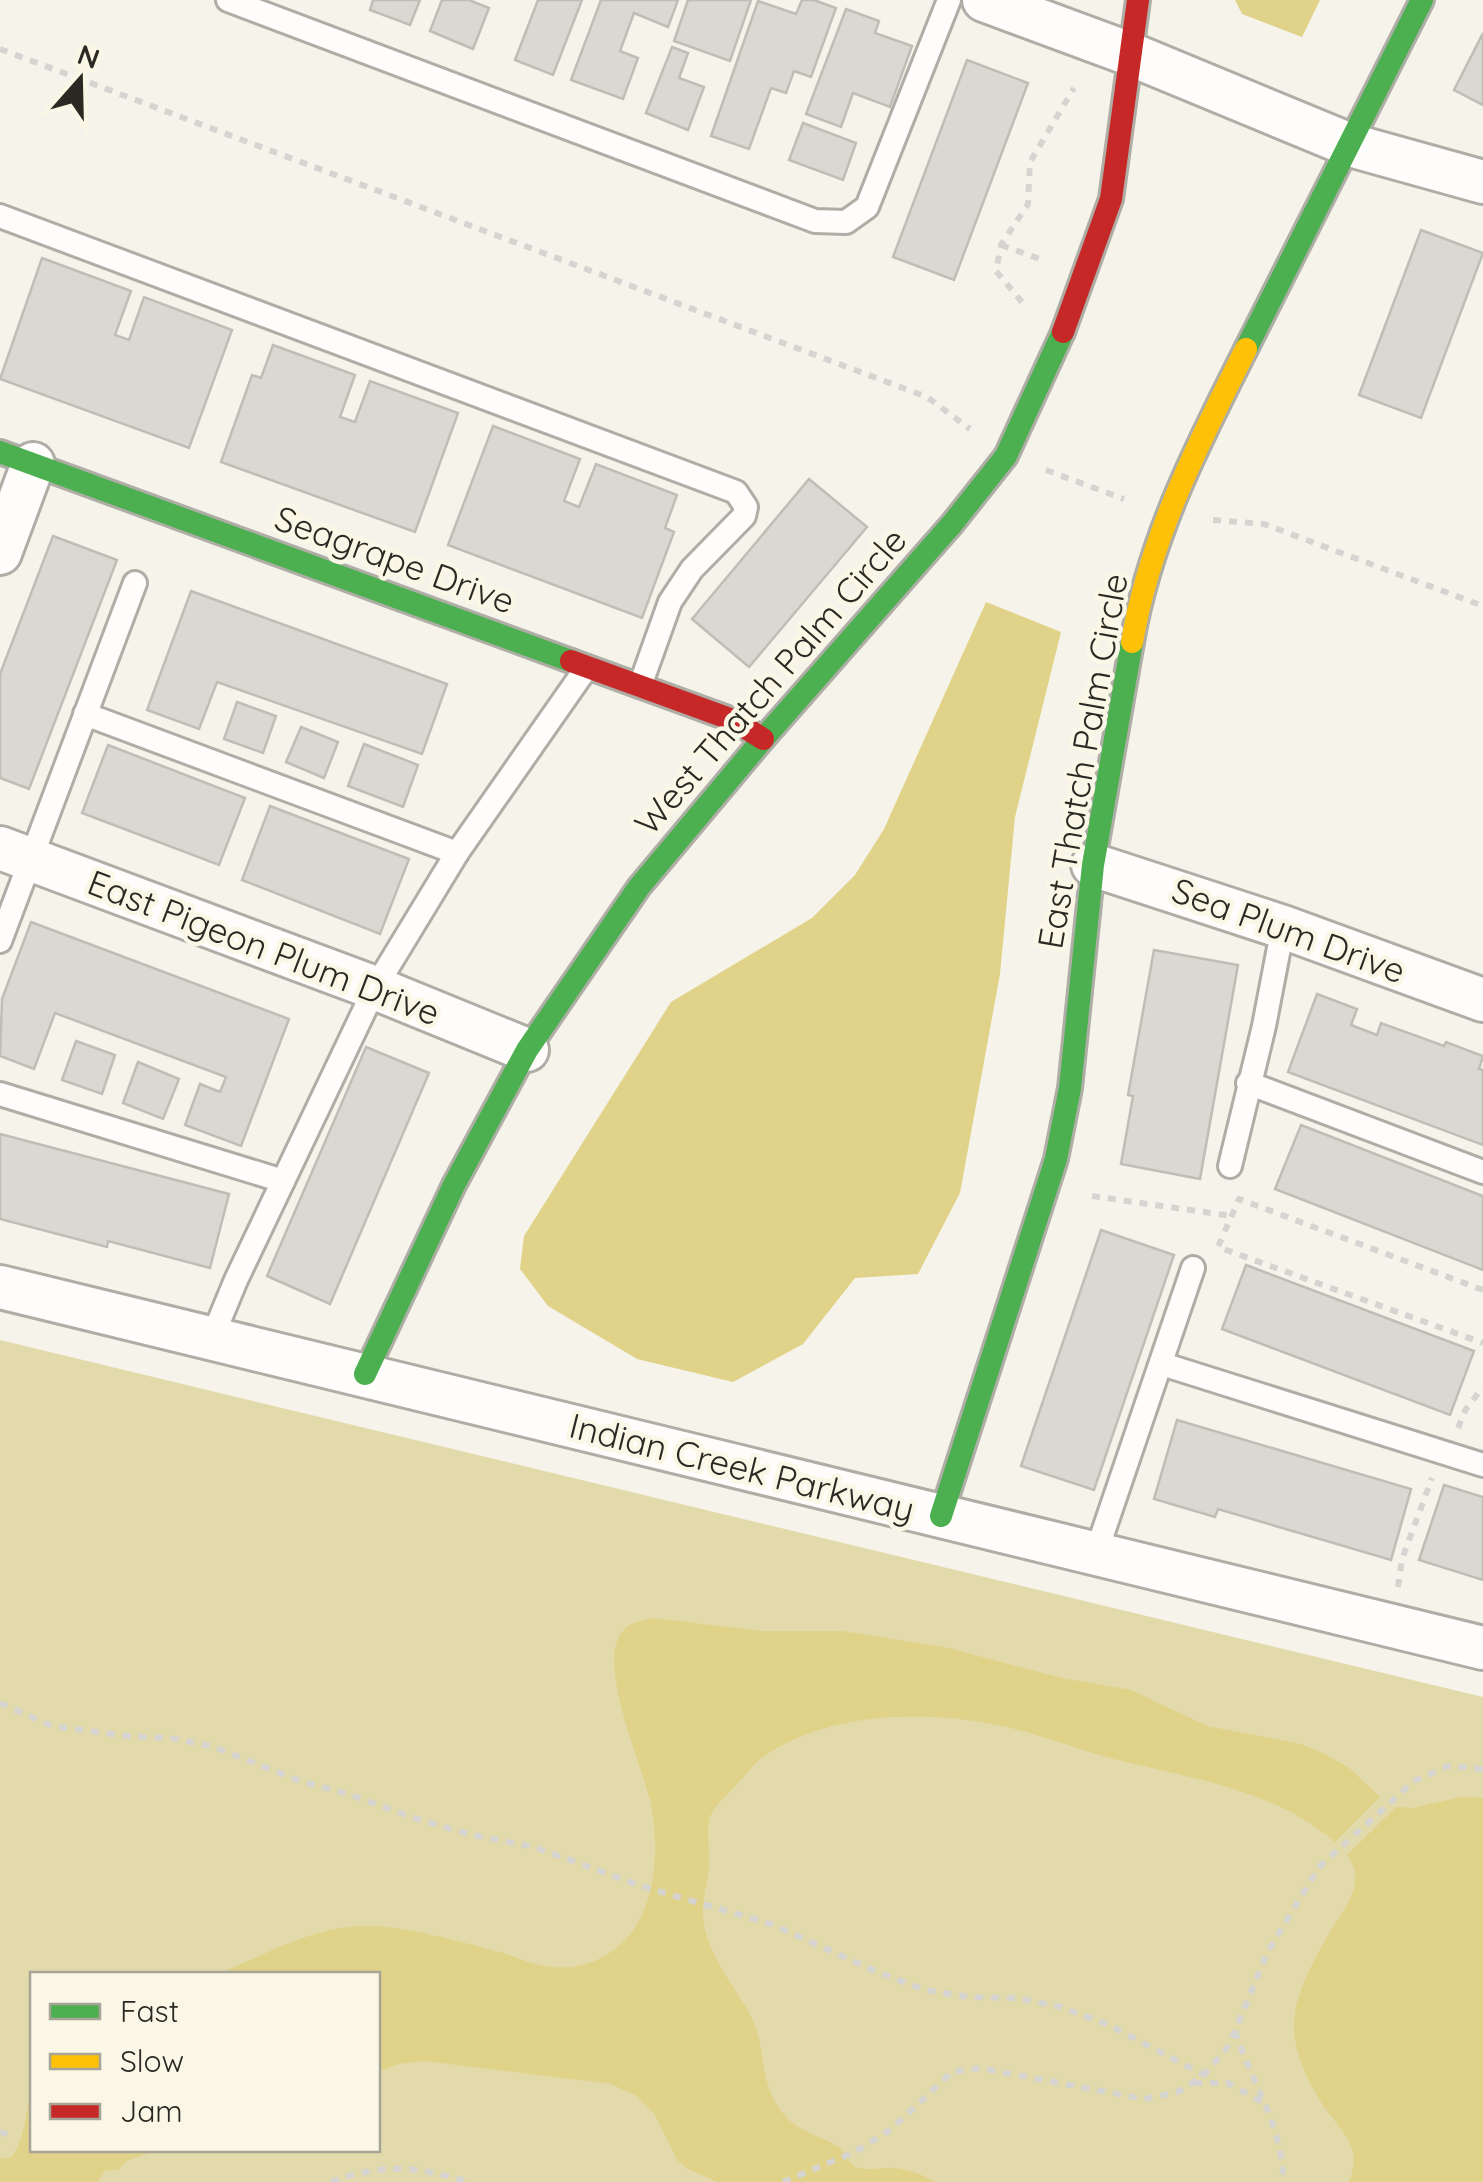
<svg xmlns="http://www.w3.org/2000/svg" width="1483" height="2182" viewBox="0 0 1483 2182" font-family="Quicksand,sans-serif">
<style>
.green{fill:#e2daab;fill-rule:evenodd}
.water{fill:#e0d288}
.building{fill:#d9d8d1;stroke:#bfbeb6;stroke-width:2.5}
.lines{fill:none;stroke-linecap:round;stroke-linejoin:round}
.lane-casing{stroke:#aeaea6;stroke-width:28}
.street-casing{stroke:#aeaea6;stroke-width:48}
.fast-casing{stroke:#aeaea6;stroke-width:28}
.slow-casing{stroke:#aeaea6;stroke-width:28}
.jam-casing{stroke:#aeaea6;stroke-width:28}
.path{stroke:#d5d4d1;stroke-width:6;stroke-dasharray:8 8;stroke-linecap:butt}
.lane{stroke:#fefdfc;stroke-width:22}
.street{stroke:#fefdfc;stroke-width:42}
.fast{stroke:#4caf50;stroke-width:22}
.slow{stroke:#ffc107;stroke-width:22}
.jam{stroke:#c62828;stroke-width:22}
.labels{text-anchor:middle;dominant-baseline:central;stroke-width:9;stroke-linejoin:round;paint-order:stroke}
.street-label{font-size:35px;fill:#2a2923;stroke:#faf7e6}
</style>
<rect width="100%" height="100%" fill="#f6f4ea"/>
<path class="green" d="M 0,1340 L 1483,1697 L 1483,2182 L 0,2182 ZM 32,1974 L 378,1974 L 378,2150 L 32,2150 Z"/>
<g class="water">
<path d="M 1235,0 L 1320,0 L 1302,37 L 1242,14 Z"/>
<path d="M 986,602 L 1061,632 L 1015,817 L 1000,974 L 960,1193 L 918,1274 L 855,1278 L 803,1344 L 733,1382 L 637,1359 L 548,1306 L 520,1269 L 524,1236 L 671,1002 L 812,918 L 855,875 L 884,829 Z"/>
<path d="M 653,1618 L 761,1631 L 842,1631 L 944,1647 L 1062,1678 L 1131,1690 L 1207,1726 L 1301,1744 L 1325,1754 L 1349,1768 L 1380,1797 L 1335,1842 C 1273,1788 1187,1778 1110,1758 C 1081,1750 1052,1739 1023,1731 C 942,1709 830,1707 759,1760 C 751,1767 746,1775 739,1782 C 703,1820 708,1810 709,1861 C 710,1879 702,1896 703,1914 C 704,1948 730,1981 747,2009 C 770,2045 754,2085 789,2120 C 804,2134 827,2137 842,2150 C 848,2156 848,2163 856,2167 C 867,2172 882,2167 893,2168 C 909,2169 923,2175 936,2182 L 717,2182 L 688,2169 L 677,2160 L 654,2113 L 635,2095 L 611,2084 L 424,2061 L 399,2064 L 378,2072 L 378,1974 L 218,1974 C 267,1954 315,1925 369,1926 C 411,1927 456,1941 496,1951 C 511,1955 525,1962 540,1965 C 582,1975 622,1955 641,1917 C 657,1885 658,1839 651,1804 C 642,1765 599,1669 620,1635 C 628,1622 639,1622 653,1618 Z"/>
<path d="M 1460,1797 L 1483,1798 L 1483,2182 L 1349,2182 C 1363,2147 1344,2135 1325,2108 C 1309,2084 1293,2052 1294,2023 C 1295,1994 1313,1962 1327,1937 C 1340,1913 1370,1884 1347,1855 L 1396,1807 L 1413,1808 Z"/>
<path d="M 32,2092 L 32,2150 L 158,2150 L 126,2161 L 118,2170 L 106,2170 L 97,2182 L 0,2182 L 0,2159 L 12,2157 C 26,2138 24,2114 32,2092 Z"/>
</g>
<g class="building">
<path d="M 373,0 L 420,0 L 410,25 L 370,10 Z"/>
<path d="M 442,0 L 469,0 L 489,8 L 473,49 L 430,31 Z"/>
<path d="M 538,0 L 582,0 L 553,75 L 515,60 Z"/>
<path d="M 601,0 L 678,0 L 668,27 L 634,13 L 620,51 L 638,58 L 623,99 L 571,80 Z"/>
<path d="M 688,0 L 751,0 L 730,61 L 674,41 Z"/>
<path d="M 802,0 L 814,0 L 836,8 L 811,77 L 794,71 L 786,93 L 771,88 L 749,149 L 711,136 L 758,1 L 796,14 Z"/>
<path d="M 846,9 L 879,21 L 875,33 L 912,46 L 890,107 L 853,93 L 841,127 L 806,114 Z"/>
<path d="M 1483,33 L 1483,105 L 1454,90 Z"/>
<path d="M 672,47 L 688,53 L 679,78 L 704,87 L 688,130 L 646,113 Z"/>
<path d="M 967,60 L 1028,83 L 954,280 L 893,257 Z"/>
<path d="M 803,123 L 856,143 L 843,180 L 789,160 Z"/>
<path d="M 1421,230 L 1483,253 L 1421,418 L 1359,395 Z"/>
<path d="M 42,258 L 131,291 L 115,335 L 129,340 L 144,297 L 232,330 L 189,448 L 0,379 Z"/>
<path d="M 273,345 L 355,375 L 340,417 L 355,422 L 370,381 L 458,413 L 415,532 L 221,462 L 252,375 L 261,378 Z"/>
<path d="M 493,426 L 580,459 L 564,501 L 579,507 L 596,464 L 677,495 L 665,528 L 674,532 L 642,618 L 448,545 Z"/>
<path d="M 809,479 L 867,527 L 749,667 L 692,619 Z"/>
<path d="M 53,536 L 117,560 L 29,789 L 0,778 L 0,674 Z"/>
<path d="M 191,591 L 447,684 L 422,754 L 217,682 L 199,729 L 147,710 Z"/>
<path d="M 237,702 L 276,716 L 263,753 L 224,739 Z"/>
<path d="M 301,727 L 338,742 L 324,778 L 286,762 Z"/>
<path d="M 364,744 L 418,765 L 403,807 L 348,786 Z"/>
<path d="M 108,745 L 245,798 L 219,865 L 82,813 Z"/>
<path d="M 270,806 L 409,859 L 380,934 L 242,880 Z"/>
<path d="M 31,922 L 289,1019 L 241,1146 L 185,1125 L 200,1084 L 220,1092 L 226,1077 L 55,1013 L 34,1069 L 0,1056 L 2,999 Z"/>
<path d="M 1154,950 L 1238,965 L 1200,1179 L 1121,1164 L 1133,1096 L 1128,1095 Z"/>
<path d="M 1317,994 L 1357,1009 L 1351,1025 L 1377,1035 L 1381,1023 L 1444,1046 L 1446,1042 L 1483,1056 L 1479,1069 L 1483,1070 L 1483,1145 L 1288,1072 Z"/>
<path d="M 76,1041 L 115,1055 L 102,1094 L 62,1080 Z"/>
<path d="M 366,1047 L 429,1073 L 330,1304 L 267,1276 Z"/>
<path d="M 138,1062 L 179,1079 L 163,1119 L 123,1103 Z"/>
<path d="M 1301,1125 L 1483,1196 L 1483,1270 L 1275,1189 Z"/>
<path d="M 0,1134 L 229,1194 L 210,1268 L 108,1241 L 107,1247 L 0,1219 Z"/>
<path d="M 1101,1230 L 1174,1255 L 1094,1490 L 1021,1466 Z"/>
<path d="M 1246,1265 L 1474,1351 L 1450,1415 L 1222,1329 Z"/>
<path d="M 1177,1420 L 1411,1489 L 1391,1560 L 1218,1509 L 1215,1517 L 1154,1499 Z"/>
<path d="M 1444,1485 L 1483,1497 L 1483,1580 L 1419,1560 Z"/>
</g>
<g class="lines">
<g class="lane-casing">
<g id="lane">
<path d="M 228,0 L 815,221 L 846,222 L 867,207 L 949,0"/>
<path d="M 0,216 L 736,492 L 746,507 L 744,516 L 692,569 L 670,602 L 640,686"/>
<path d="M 85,714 L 457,853"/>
<path d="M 0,941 L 135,583"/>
<path d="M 1248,1083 L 1483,1172"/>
<path d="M 0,1094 L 283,1181"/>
<path d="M 1230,1166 L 1264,1026 L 1283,927"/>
<path d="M 212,1338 L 236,1280 L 375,988 L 457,853 L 587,667"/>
<path d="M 1162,1364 L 1483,1465"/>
<path d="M 1096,1553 L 1193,1268"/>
</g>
</g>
<g class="street-casing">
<g id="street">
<path d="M 984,0 L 1130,54 L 1350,145 L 1483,182"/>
<path d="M 0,553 L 33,464"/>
<path d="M 0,848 L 375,988 L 527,1050"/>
<path d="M 1093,865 L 1283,927 L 1483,1000"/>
<path d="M 0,1287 L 1483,1648"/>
</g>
</g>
<g class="fast-casing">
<g id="fast">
<path d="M 1246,349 L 1422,0"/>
<path d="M 0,452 L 571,661"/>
<path d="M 365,1374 L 454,1185 L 527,1050 L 639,887 L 763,739 L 952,524 L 1006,456 L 1063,332"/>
<path d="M 941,1516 L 1056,1159 L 1070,1088 L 1093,865 L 1132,642"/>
</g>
</g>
<g class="slow-casing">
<path id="slow" d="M 1132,642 C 1150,537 1198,444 1246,349"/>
</g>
<g class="jam-casing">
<g id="jam">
<path d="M 1063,332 L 1111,199 L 1138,0"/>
<path d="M 571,661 L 733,720 L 763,739"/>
</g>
</g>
<g class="path">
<path d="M 0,49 L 927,397 L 970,429"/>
<path d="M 1001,245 L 1040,259"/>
<path d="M 1022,302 L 996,271 L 1001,245 L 1028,204 L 1030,162 L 1074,88"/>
<path d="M 1046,470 L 1124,499"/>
<path d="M 1213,520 L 1264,524 L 1483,606"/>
<path d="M 1092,1196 L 1232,1216"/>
<path d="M 1483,1290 L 1239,1199 L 1218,1247 L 1483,1343"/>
<path d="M 1458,1428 L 1466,1409 L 1483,1387"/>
<path d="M 1398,1587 L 1402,1559 L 1432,1478"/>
<path d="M 0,1703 L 52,1726 L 128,1736 L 178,1739 L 214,1747 L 300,1781 L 351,1795 L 417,1819 L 472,1835 L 534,1847 L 641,1886 L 771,1924 L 875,1971 L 925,1990 L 969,1997 L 1016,1998 L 1061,2007 L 1109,2025 L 1204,2075"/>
<path d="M 1235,2031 C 1251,2081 1284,2128 1283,2182"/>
<path d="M 1194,2083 L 1228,2083 L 1262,2102"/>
<path d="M 0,2131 L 7,2135"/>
<path d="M 331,2182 C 383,2163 416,2166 469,2182"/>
<path d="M 783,2182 L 855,2152 L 890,2130 L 952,2072 L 980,2068 L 1144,2099 L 1178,2092 L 1204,2075 L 1229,2045 L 1268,1951 L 1319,1867 L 1414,1781 L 1448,1766 L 1483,1769"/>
</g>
<use href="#lane" class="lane"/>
<use href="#street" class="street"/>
<use href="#fast" class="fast"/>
<use href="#slow" class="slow"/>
<use href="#jam" class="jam"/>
</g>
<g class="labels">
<g class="street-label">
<text transform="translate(395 559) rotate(20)">Seagrape Drive</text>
<text transform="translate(770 681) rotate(-49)">West Thatch Palm Circle</text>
<text transform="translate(1082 761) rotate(-80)">East Thatch Palm Circle</text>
<text transform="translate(1289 930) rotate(20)">Sea Plum Drive</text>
<text transform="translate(264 947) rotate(21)">East Pigeon Plum Drive</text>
<text transform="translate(742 1467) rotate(14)">Indian Creek Parkway</text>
</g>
</g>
<rect x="30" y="1972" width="350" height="180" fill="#faf7e6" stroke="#a7a598" stroke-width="2.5"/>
<rect x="50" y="2004" width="50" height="15" fill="#4caf50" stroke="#a7a598" stroke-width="2.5"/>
<text x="120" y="2022" font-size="30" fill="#2a2923">Fast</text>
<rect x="50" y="2054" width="50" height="15" fill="#ffc107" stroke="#a7a598" stroke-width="2.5"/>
<text x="120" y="2072" font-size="30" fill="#2a2923">Slow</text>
<rect x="50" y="2104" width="50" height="15" fill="#c62828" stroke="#a7a598" stroke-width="2.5"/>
<text x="120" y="2122" font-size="30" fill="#2a2923">Jam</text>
<g transform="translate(80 80) rotate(20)" stroke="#faf7e6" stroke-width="8" paint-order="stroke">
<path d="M0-8L18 38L0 25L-18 38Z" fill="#2a2923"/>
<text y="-15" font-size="28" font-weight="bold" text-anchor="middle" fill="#2a2923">N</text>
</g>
</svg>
